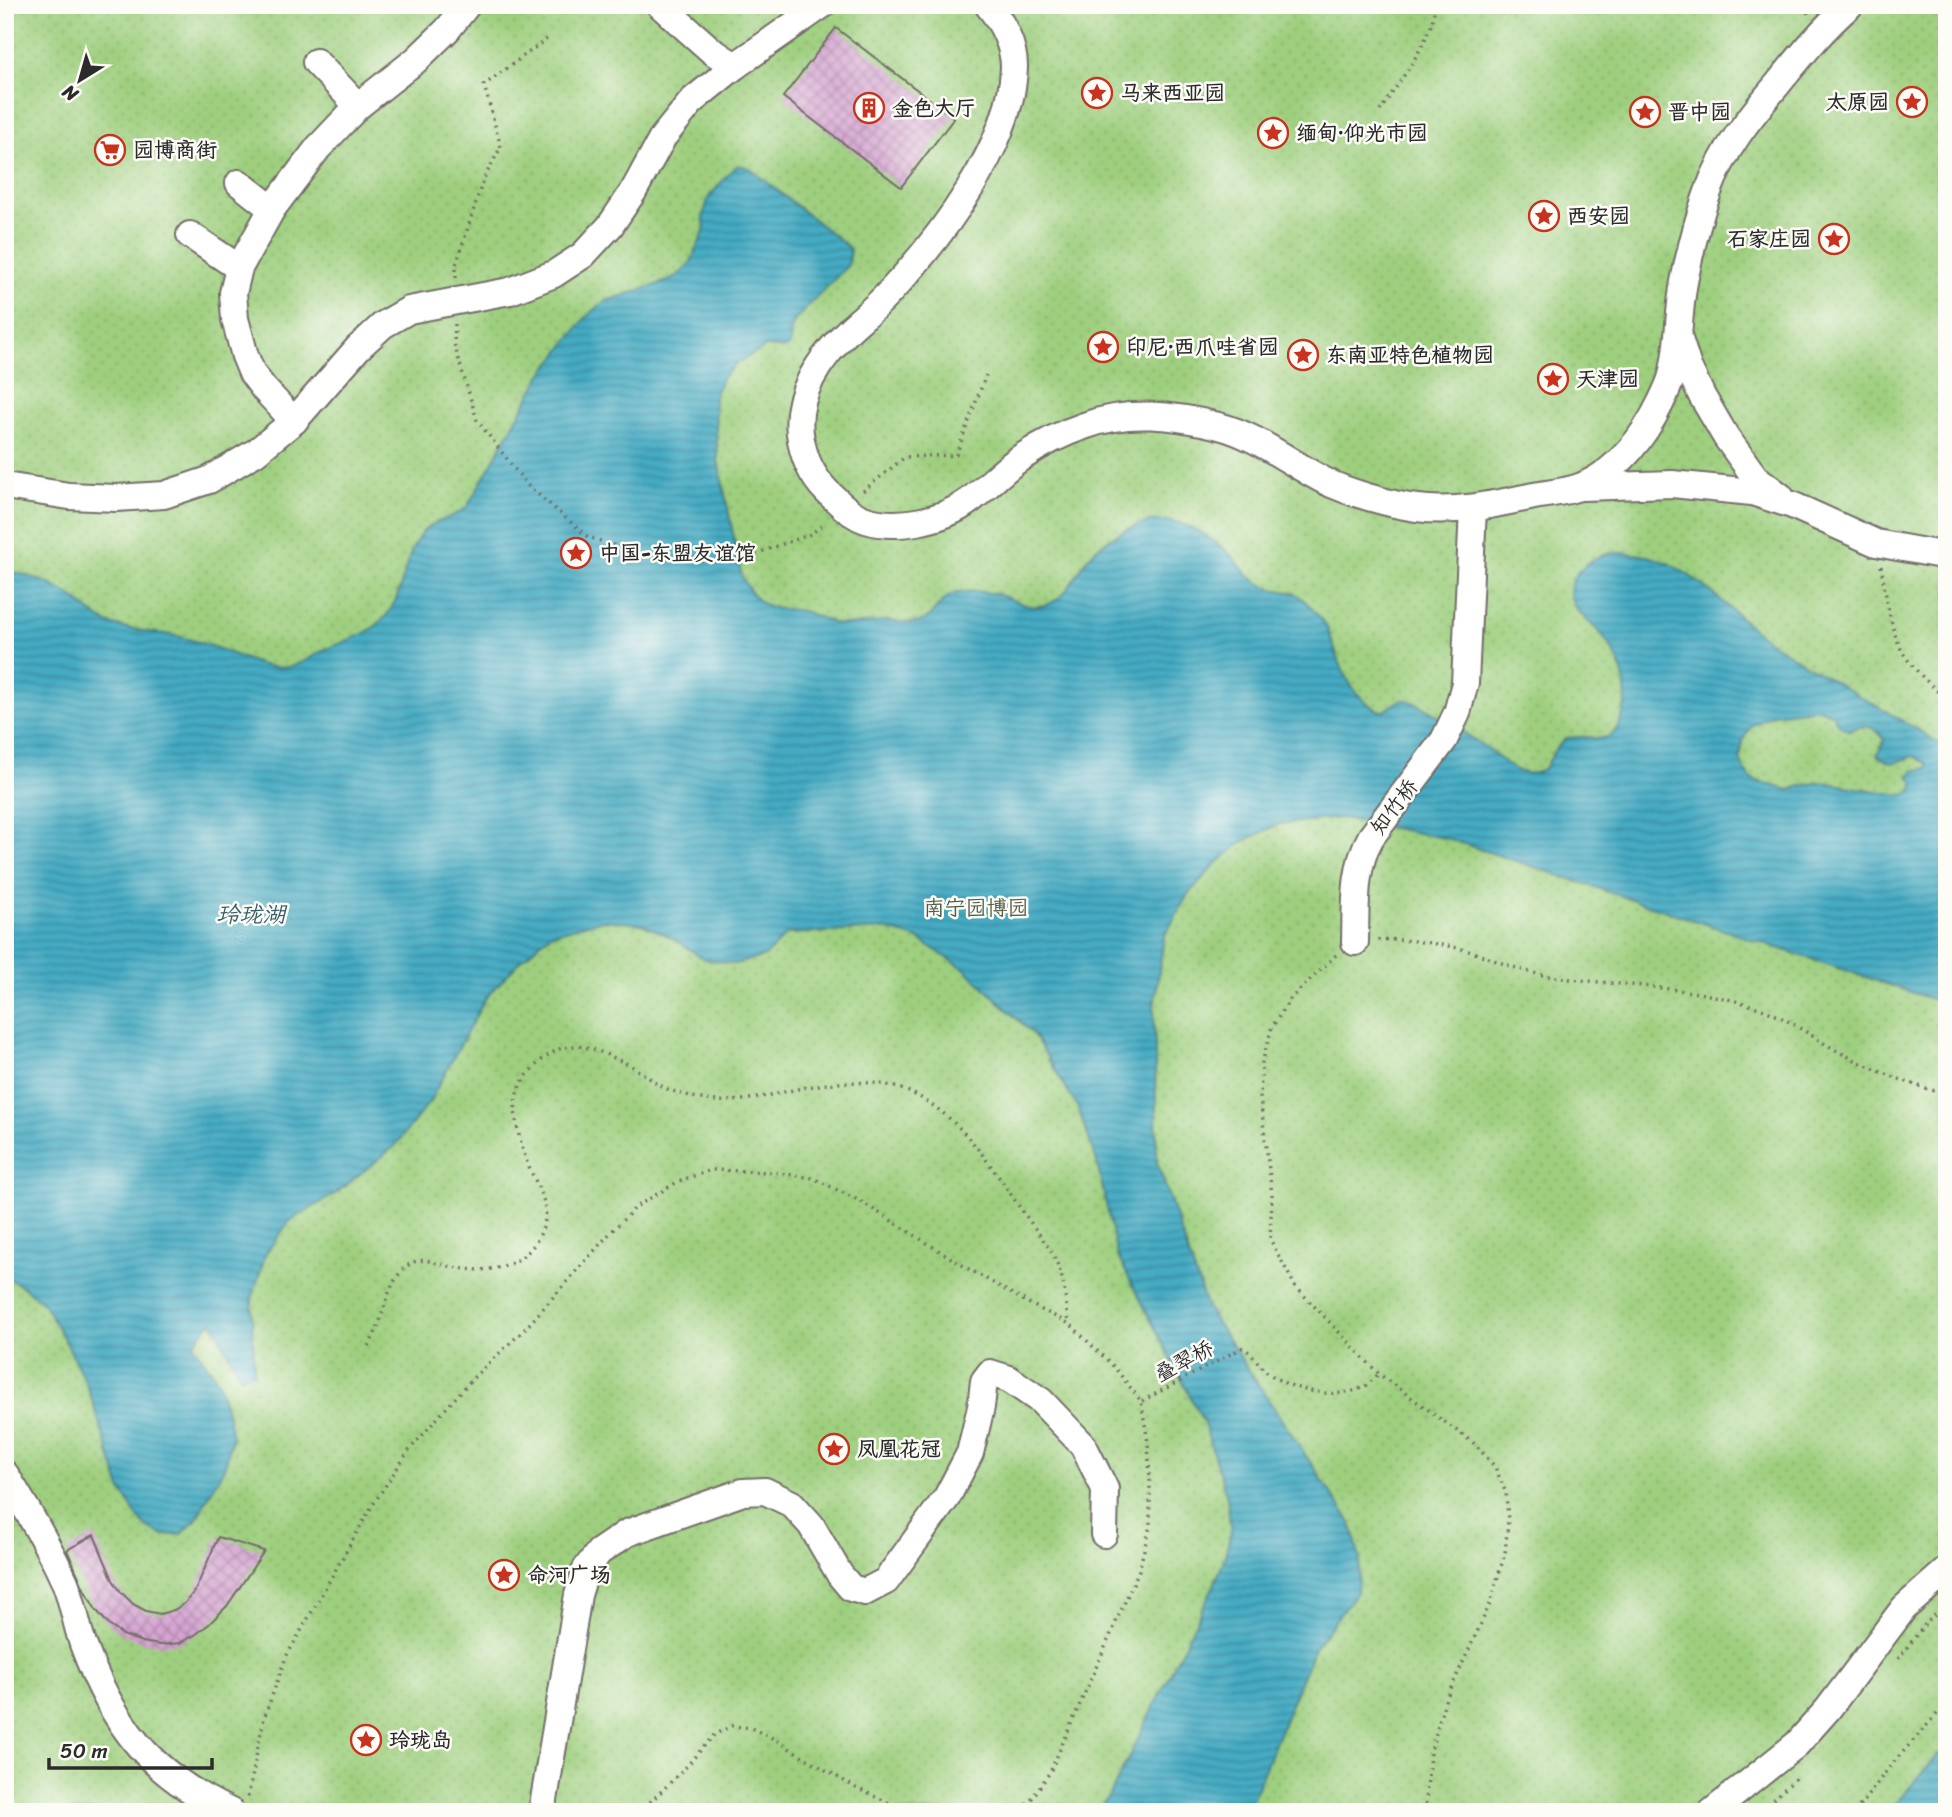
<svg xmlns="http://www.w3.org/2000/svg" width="1952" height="1817" viewBox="0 0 1952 1817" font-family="Sriracha,'LXGW WenKai TC',sans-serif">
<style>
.park{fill:url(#park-dots);stroke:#647d54;stroke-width:2}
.water{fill:url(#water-rules);stroke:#386b77;stroke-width:2;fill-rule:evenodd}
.building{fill:url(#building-cross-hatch)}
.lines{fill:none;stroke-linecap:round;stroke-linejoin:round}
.minor-casing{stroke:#736e68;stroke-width:30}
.path{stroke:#736e68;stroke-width:3.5;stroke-dasharray:2 5;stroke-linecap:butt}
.minor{stroke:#fff;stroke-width:26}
.labels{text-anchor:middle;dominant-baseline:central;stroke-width:5;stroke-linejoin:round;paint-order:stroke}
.poi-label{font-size:21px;font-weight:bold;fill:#2b2b2b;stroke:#fdfcf7;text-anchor:start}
.street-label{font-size:21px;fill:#2b2b2b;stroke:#fdfcf7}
.park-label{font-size:21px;fill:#4e5c44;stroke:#fdfcf7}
.water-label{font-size:23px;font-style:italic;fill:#355e68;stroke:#fdfcf7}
</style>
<defs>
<pattern id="park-dots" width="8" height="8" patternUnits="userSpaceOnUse" patternTransform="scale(1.75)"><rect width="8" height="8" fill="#9ecf7e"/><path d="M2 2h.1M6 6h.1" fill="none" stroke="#88b26d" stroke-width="1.8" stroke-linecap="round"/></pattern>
<pattern id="water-rules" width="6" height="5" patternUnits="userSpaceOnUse" patternTransform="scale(1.75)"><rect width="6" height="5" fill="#44abc3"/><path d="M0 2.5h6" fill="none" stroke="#398b9f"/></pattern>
<pattern id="building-cross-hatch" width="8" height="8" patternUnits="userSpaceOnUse" patternTransform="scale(1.75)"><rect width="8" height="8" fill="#d5a4d1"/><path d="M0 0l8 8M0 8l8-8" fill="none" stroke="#ad86aa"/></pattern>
</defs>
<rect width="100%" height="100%" fill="#fdfcf7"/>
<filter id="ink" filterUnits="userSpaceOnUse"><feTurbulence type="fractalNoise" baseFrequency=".0143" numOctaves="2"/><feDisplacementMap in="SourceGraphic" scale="14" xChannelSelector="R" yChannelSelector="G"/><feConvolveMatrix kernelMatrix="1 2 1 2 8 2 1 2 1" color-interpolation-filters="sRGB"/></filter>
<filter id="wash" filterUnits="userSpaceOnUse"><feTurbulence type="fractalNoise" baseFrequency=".00686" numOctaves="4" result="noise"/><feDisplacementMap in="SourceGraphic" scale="28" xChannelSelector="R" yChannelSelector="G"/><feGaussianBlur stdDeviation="1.57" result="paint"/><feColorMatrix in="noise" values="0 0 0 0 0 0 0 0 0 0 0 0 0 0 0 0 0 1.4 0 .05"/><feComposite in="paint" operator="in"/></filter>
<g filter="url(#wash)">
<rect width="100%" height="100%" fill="#f8ebd9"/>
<rect class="park" x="5" y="5" width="1942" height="1807"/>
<g class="water">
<path d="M 737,166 L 743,166 L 749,168 L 847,246 L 850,251 L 848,265 L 795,320 L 791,329 L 790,345 L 785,349 L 766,347 L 736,364 L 723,377 L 714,396 L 718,460 L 742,577 C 748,588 754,600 766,605 C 778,611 790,608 802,611 C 814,614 825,621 837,624 C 853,627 869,622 885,621 C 896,621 911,625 922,621 C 936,616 938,597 959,593 C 973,590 992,592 1006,597 C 1024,604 1031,611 1051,603 C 1068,595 1077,572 1088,558 C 1102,540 1134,523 1157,521 C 1184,519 1213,538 1232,556 C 1238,562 1243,571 1249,576 C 1255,581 1265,587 1273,589 C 1281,591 1291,591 1298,595 C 1308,602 1316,613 1323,622 C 1329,629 1331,638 1334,647 C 1343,673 1354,701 1383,712 C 1391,708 1397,699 1407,700 C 1419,702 1469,736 1482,745 C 1498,755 1517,780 1539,772 C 1548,768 1550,757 1555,750 C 1558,746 1563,742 1566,738 C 1573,738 1581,736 1587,737 C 1592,737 1599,739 1603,738 C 1613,737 1617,729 1621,720 C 1632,691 1622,661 1603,636 C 1595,626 1580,617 1574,605 C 1560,580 1588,558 1611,553 C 1617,552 1625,553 1632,554 C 1680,556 1721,602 1756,631 C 1767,640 1779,648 1791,655 C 1842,688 1896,715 1947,748 L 1947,1004 L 1449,839 L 1341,818 L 1279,824 L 1244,841 L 1217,863 L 1187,896 L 1164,937 L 1154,1006 L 1157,1162 L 1207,1308 L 1351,1523 L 1360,1559 L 1357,1592 L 1314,1648 L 1247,1812 L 1096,1812 L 1111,1793 L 1214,1585 L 1223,1563 L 1231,1532 L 1227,1497 L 1203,1421 L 1117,1255 L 1096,1158 L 1077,1106 L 1033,1034 L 965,969 L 916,938 L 885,929 L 787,934 L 765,956 L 735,964 L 704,959 L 671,937 L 642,924 L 603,920 L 550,934 L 516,965 L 485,999 L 430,1101 L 395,1146 L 335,1194 L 290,1221 L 266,1253 L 252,1299 L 254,1373 L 240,1376 L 212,1321 L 193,1344 L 218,1381 L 228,1415 L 232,1437 L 225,1466 L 196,1520 L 182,1534 L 162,1535 L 147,1528 L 135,1513 L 121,1489 L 88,1388 L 68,1346 L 44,1304 L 22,1286 L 5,1277 L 5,570 C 29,575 54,584 74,598 C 86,607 94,618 108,623 C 128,631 160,632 181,637 C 195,641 209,645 222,650 C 244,658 264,670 288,667 C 302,665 314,654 327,649 C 344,641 365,636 379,623 C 405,601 401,564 419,537 C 429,520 453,520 467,507 L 541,376 L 587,316 L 606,301 L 671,280 L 682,272 L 691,262 L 705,229 L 703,216 L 709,197 L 731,171 ZM 1819,708 L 1833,714 L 1837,723 L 1847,730 C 1864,725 1872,723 1884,739 L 1883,744 L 1877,755 C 1895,768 1895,762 1913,756 L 1927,763 L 1927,768 L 1913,771 L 1909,776 L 1913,781 L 1914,788 L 1907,794 L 1901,795 L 1822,782 L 1805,785 L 1789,790 L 1753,780 L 1744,770 L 1740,758 L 1743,740 L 1752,725 L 1773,714 Z"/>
<path d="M 1947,1752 L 1947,1812 L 1888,1812 L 1939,1754 Z"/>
</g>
<g id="blocks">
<g class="building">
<path d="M 836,28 L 954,118 L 901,187 L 783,97 Z"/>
<path d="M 94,1535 L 113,1580 L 121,1592 L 133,1604 L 146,1611 L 160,1614 L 174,1610 L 185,1603 L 196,1589 L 218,1537 L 264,1551 L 227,1606 L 209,1624 L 195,1635 L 180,1643 L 160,1645 L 142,1642 L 123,1635 L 110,1626 L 96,1610 L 85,1591 L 67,1550 Z"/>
</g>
</g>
</g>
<g filter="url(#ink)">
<use href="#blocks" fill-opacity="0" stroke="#736e68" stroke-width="2"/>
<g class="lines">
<g class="minor-casing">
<g id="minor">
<path d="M 660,5 L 712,51 L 735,66 L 822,5"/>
<path d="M 988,5 C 1002,22 1014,45 1014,67 C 1012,145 939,240 887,295 C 876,307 863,317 851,328 C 821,357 792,395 801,440 C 805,463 816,483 834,498 C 843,507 853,516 866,520 C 897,530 944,520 969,501 C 988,487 1003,469 1022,457 C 1040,445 1063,433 1084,426 C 1127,409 1175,415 1219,426 C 1258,436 1288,462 1323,480 C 1346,492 1392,505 1417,508 C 1457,513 1496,504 1534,496 C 1549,493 1568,492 1582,486 C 1618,472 1645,435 1661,402 C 1665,393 1670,384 1672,375 C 1680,343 1678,309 1685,277 C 1690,252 1699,216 1708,192 C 1723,150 1749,118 1777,85 C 1800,57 1822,29 1850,5"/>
<path d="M 316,62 L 358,106"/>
<path d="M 239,183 L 272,209"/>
<path d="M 190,235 L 239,268"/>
<path d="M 1679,339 L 1688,367 L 1702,396 L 1726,437 L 1755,477 L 1780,496"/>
<path d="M 294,421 L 264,389 L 252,373 L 245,356 L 235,319 L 233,293 L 239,268 L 272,209 L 318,148 L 358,106 L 416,60 L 447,30 L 467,5"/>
<path d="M 5,486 L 69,496 L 116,498 L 164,495 L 209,480 L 256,452 L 294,421 L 358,348 L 383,325 L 409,310 L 510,291 L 554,274 L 583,255 L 610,226 L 633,192 L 663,137 L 693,100 L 735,66"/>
<path d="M 1583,487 L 1672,484 L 1752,492 L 1792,505 L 1876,543 L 1947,556"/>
<path d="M 1355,942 C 1356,907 1353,868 1371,837 L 1444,740 L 1457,713 L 1465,683 L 1473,508"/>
<path d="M 5,1474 C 27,1509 48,1545 65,1582 C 73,1602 76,1624 83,1644 C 113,1726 151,1775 231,1812"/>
<path d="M 542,1812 L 578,1595 L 586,1569 L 599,1552 L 627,1533 L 743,1492 L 765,1491 L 792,1504 L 811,1525 L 840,1575 L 851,1588 L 865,1592 L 886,1581 L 947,1497 L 970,1453 L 981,1407 L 984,1381 L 990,1373 L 1009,1379 L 1041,1401 L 1083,1445 L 1105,1489 L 1104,1534"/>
<path d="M 1712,1812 L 1797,1744 L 1828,1709 L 1904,1608 L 1947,1570"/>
</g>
</g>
<g class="path">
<path d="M 1806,5 L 1808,14"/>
<path d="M 1380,111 C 1396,86 1437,34 1434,5"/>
<path d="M 456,278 L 456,265 L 483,180 L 501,147 L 484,85 L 548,38"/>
<path d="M 455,324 L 454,344 L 477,420 L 527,485 L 588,537 L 654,558 L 733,562 L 811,534 L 825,523"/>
<path d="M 863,491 L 905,457 L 956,455 L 986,375"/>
<path d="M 1881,566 C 1885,591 1890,628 1902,651 C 1911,667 1932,687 1947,699"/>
<path d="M 1378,940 C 1400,938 1441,944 1462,949 C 1490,957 1515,970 1543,975 C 1615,987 1689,984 1759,1008 C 1789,1018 1814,1039 1843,1054 C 1874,1070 1913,1086 1947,1094"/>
<path d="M 1336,955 L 1291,998 L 1272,1027 L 1262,1063 L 1260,1097 L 1272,1194 L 1270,1239 L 1295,1286 L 1379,1374 L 1475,1444 L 1495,1467 L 1506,1493 L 1508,1521 L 1505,1553 L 1490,1604 L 1445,1701 L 1430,1754 L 1425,1812"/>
<path d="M 368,1346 C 386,1321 384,1280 410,1264 C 424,1255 443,1266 458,1268 C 498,1275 535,1262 545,1220 C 548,1204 538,1186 531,1172 C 523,1154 512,1117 516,1097 C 520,1080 536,1063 550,1054 C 572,1040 590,1047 612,1057 C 621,1061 629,1064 637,1070 C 646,1075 655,1083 665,1088 C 674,1092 686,1095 697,1098 C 741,1109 785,1088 828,1084 C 842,1082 859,1082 873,1083 C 945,1089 986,1159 1023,1212 C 1034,1228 1050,1247 1057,1263 C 1065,1282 1066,1303 1068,1323"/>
<path d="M 1142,1401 L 1242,1348 C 1253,1352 1256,1362 1265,1370 C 1287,1391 1340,1402 1367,1385 C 1371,1382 1375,1377 1379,1374"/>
<path d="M 1898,1659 L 1926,1623 L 1947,1605"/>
<path d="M 248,1797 L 264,1718 L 286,1657 L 372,1506 L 410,1449 L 473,1378 L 524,1330 L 611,1232 L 637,1206 L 679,1181 L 711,1170 L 773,1172 L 813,1178 L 860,1201 L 967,1268 L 1030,1304 L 1070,1324 L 1115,1368 L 1141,1401 L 1148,1442 L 1150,1480 L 1150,1526 L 1139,1570 L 1050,1772 L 1030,1801 L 1016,1812"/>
<path d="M 640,1812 L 685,1768 L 715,1734 L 732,1726 L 751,1728 L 774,1739 L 856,1788 L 910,1812"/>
<path d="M 1757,1812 L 1772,1801 L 1798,1776"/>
<path d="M 1855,1812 L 1891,1765 L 1947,1703"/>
</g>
<use href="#minor" class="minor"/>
</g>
</g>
<defs>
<g id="sight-ring" transform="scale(1.575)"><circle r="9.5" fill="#fdfcf7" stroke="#c8321e" stroke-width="1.5"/><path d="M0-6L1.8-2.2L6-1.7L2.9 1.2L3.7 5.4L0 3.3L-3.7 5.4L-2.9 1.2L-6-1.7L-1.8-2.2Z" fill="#c8321e"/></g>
<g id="building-ring" transform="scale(1.575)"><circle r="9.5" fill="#fdfcf7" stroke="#c8321e" stroke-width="1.5"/><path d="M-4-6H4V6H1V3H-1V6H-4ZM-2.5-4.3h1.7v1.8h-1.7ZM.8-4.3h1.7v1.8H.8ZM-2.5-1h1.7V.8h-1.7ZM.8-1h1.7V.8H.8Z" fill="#c8321e"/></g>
<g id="supermarket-ring" transform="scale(1.575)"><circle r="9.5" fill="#fdfcf7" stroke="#c8321e" stroke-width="1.5"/><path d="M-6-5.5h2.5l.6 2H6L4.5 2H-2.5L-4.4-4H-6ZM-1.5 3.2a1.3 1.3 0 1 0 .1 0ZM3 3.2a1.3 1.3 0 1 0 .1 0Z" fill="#c8321e"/></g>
</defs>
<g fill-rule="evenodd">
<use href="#sight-ring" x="1097" y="93"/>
<use href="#sight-ring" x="1912" y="102"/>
<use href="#building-ring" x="869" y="108"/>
<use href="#sight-ring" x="1645" y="112"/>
<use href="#sight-ring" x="1273" y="133"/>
<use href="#supermarket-ring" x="110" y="150"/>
<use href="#sight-ring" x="1544" y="216"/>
<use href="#sight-ring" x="1834" y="239"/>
<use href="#sight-ring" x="1103" y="347"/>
<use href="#sight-ring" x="1303" y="355"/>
<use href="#sight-ring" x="1553" y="379"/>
<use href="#sight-ring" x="576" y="553"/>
<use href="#sight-ring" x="834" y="1449"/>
<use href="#sight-ring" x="504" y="1575"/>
<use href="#sight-ring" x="366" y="1740"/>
</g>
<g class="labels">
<g class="poi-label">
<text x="1120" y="93">马来西亚园</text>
<text x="1889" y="102" text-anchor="end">太原园</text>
<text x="892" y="108">金色大厅</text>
<text x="1668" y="112">晋中园</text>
<text x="1296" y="133">缅甸·仰光市园</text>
<text x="133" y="150">园博商街</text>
<text x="1567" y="216">西安园</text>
<text x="1811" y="239" text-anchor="end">石家庄园</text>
<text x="1126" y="347">印尼·西爪哇省园</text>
<text x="1326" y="355">东南亚特色植物园</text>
<text x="1576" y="379">天津园</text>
<text x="599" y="553">中国-东盟友谊馆</text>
<text x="857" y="1449">凤凰花冠</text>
<text x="527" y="1575">命河广场</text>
<text x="389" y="1740">玲珑岛</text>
</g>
<g class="street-label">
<text transform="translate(1394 807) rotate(-53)">知竹桥</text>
<text transform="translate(1184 1361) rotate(-28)">叠翠桥</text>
</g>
<g class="park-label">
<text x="976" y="908">南宁园博园</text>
</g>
<g class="water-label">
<text x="251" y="914">玲珑湖</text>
</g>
</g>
<rect width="1952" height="1817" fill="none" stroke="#fdfcf7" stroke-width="28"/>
<g transform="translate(80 80) rotate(217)" stroke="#fdfcf7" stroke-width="5" paint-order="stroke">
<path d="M0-5L12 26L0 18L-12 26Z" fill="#2b2b2b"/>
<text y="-10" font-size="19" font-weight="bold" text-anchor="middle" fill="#2b2b2b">N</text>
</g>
<path d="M49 1758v10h163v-10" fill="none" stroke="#2b2b2b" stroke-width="3.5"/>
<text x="60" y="1758" font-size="21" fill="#2b2b2b" stroke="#fdfcf7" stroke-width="5" paint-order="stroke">50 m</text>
</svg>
